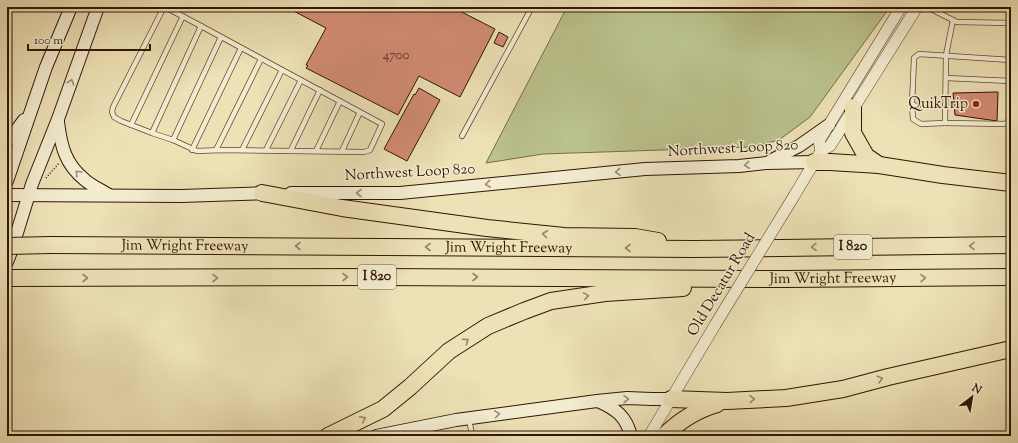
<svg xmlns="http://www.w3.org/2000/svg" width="1018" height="443" viewBox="0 0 1018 443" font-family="'Sorts Mill Goudy',serif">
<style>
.green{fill:#bac28d;stroke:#766c49}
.building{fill:#d28c74;stroke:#311505}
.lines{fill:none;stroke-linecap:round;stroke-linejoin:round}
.service-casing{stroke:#604831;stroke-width:6}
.tertiary-casing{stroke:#604831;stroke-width:12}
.secondary-casing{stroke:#311505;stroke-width:14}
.motorway-casing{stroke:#311505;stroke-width:18}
.path{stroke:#311505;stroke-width:1.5;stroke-dasharray:1 2;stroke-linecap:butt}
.service{stroke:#f3ecd0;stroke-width:4.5}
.tertiary{stroke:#f3ecd0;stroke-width:11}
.secondary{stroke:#f3ecd0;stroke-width:12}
.motorway{stroke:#ede1b6;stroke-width:16}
.tertiary-bridge-casing{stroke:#604831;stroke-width:12;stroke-linecap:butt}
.motorway-bridge-casing{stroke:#311505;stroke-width:18;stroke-linecap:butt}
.tertiary-bridge{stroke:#f3ecd0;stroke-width:11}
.motorway-bridge{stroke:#ede1b6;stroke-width:16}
.oneway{stroke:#9c8b75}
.oneway2{stroke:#988566}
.poi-dot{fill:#8f2418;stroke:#f3ecd0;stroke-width:1.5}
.labels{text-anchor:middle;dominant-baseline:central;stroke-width:3;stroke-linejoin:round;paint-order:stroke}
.number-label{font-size:13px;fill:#593321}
.shield{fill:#f3ecd0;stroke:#6b5642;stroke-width:1}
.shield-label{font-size:14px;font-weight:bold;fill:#311505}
.poi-label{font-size:15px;fill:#311505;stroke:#f3ecd0;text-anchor:end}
.street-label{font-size:15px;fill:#311505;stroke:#f3ecd0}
</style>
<rect width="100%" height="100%" fill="#ede1b6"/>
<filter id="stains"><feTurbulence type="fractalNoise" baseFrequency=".005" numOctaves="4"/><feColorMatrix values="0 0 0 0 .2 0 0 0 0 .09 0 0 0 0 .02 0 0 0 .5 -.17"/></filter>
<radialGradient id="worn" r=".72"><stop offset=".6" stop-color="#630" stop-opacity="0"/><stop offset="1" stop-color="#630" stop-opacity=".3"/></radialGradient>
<path class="green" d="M 567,7 L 890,7 L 810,117 L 779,140 L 751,147 L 543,154 L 486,163 Z"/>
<g class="building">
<path d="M 286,7 L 452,7 L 495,29 L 460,97 L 419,76 L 398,115 L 306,68 L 308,66 L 306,65 L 326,28 Z"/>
<path d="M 499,32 L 508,37 L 503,47 L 494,43 Z"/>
<path d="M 419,88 L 440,100 L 407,161 L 384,149 L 414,94 L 415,95 Z"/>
<path d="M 998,92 L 997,121 L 955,115 L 953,93 Z"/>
</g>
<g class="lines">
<g class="service-casing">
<g id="service">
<path d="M 164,7 L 113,107 L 112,112 L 114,117 L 121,121 L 152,133 L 173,140 L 197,151 L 222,150 L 364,152 L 370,150 L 382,124 L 201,26 L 165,7"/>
<path d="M 927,7 L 957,22 L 1011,23"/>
<path d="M 953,20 L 946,55 L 945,123 L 1005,124 L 1010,119 L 1011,66"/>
<path d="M 946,78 L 1011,81"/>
<path d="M 912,105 L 918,106"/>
<path d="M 945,123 L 921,124 L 913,119 L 912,105 L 914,58 L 919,54 L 1011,60"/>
<path d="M 131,125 L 183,16"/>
<path d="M 152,133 L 201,26"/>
<path d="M 462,136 L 532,7"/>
<path d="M 173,140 L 221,37"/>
<path d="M 192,150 L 241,48"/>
<path d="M 216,150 L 261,59"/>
<path d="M 242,150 L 282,70"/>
<path d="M 266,150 L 301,80"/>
<path d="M 291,150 L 320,90"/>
<path d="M 316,151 L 340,101"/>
<path d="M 342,151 L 360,112"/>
<path d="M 469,418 L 472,436"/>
</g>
</g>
<g class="tertiary-casing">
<g id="tertiary">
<path d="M 821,151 L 819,141 L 901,7"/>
<path d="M 794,196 L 821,151 L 830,146 L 917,7"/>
<path d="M 649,436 L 715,325"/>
</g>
</g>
<g class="secondary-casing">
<g id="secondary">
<path d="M 58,122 C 61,146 65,164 85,180 C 92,186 101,190 109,195"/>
<path d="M 7,143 L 24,120"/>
<path d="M 770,161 L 799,146 L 829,125"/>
<path d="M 7,181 L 46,67 L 71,7"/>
<path d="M 291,193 L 400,193 L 645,169 L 739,166 L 766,163 L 814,162"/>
<path d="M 7,195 L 181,196 L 270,193"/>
<path d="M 7,262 L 12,249 L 32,184 L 58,119 L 98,7"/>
<path d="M 598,401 C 616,409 626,416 631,436"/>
<path d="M 376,436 L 456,420 L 597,401 L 627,398 L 652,399 L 671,399"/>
</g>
</g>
<g class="motorway-casing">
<g id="motorway">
<path d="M 853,107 L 853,133 L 866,156 L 879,165"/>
<path d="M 814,162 L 830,162 L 879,165 L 943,175 L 1011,183"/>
<path d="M 262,193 L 342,208 L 487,228 L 564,236 L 635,237 L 658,241"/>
<path id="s1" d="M 51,245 L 695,249 L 1011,245"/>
<path id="s2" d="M 7,278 L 380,277 L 786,279 L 1011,277"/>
<path d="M 671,399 L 727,401 L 786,398 L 843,389 L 888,377 L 1011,349"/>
<path d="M 328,436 L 383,409 L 410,387 L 449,351 L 488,326 L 524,311 L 551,301 L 605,293 L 683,288"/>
<path d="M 664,436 C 679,421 696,410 717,404"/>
</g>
</g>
<path class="path" d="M 46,178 L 59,163"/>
<use href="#service" class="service"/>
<use href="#tertiary" class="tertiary"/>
<use href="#secondary" class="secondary"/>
<use href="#motorway" class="motorway"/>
<g class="tertiary-bridge-casing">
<path id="tertiary-bridge" d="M 715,325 L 794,196"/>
</g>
<g class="motorway-bridge-casing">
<path id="motorway-bridge" d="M 7,246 L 51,245"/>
</g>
<use href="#tertiary-bridge" class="tertiary-bridge"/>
<use href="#motorway-bridge" class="motorway-bridge"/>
</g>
<defs><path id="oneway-chevron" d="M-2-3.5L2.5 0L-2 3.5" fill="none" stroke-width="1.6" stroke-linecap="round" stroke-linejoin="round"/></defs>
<g class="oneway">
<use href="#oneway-chevron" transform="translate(71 82) rotate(-71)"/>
<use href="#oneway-chevron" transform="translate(747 165) rotate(174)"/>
<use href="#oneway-chevron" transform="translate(618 172) rotate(175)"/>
<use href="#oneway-chevron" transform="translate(78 173) rotate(-134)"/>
<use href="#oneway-chevron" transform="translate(488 184) rotate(175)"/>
<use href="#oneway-chevron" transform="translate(359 193) rotate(180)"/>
<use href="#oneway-chevron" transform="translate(626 399) rotate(-1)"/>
<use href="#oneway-chevron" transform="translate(497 414) rotate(-8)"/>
</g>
<g class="oneway2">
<use href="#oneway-chevron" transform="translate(545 234) rotate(-174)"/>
<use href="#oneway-chevron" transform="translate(298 246) rotate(-180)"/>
<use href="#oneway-chevron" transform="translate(972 246) rotate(179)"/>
<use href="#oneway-chevron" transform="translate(428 247) rotate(-180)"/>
<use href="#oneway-chevron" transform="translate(814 247) rotate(179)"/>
<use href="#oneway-chevron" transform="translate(628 248) rotate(-180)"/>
<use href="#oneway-chevron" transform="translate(345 277)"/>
<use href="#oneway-chevron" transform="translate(475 277)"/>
<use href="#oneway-chevron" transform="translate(85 278)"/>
<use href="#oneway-chevron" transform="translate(215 278)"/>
<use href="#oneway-chevron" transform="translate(923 278) rotate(-1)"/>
<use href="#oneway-chevron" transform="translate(586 296) rotate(-9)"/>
<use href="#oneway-chevron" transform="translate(466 341) rotate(-34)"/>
<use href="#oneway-chevron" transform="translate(880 379) rotate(-15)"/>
<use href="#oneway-chevron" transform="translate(752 399) rotate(-2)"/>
<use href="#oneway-chevron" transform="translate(363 419) rotate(-26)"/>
</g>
<circle class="poi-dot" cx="976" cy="104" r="4"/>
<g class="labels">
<g class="number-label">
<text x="396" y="56">4700</text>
</g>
<g class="shield">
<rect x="834" y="235" width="38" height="24" rx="3"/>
<rect x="358" y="265" width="38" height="24" rx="3"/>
</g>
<g class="shield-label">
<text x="853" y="247">I 820</text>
<text x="377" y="277">I 820</text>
</g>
<g class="poi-label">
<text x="968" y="104">QuikTrip</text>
</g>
<g class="street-label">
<text transform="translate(733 149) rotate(-3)">Northwest Loop 820</text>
<text transform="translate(410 173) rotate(-3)">Northwest Loop 820</text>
<text stroke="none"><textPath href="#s1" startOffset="134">Jim Wright Freeway</textPath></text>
<text stroke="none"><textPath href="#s1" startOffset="458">Jim Wright Freeway</textPath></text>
<text stroke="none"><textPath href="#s2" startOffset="826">Jim Wright Freeway</textPath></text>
<text transform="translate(722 285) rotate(-59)">Old Decatur Road</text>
</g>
</g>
<rect width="1018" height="443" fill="none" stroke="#ede1b6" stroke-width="24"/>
<rect x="8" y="8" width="1002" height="427" fill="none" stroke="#311505" stroke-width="2"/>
<rect x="12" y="12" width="994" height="419" fill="none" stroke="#311505"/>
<g transform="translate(972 397) rotate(31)" stroke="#f3ecd0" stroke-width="3" paint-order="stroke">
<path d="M0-3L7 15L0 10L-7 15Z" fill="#311505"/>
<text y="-6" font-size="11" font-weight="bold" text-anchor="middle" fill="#311505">N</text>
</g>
<path d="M28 44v6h122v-6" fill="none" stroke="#311505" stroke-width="2"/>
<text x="34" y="44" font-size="12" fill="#311505" stroke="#f3ecd0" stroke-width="3" paint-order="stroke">100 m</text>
<rect width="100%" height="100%" filter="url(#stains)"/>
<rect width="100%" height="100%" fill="url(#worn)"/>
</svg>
